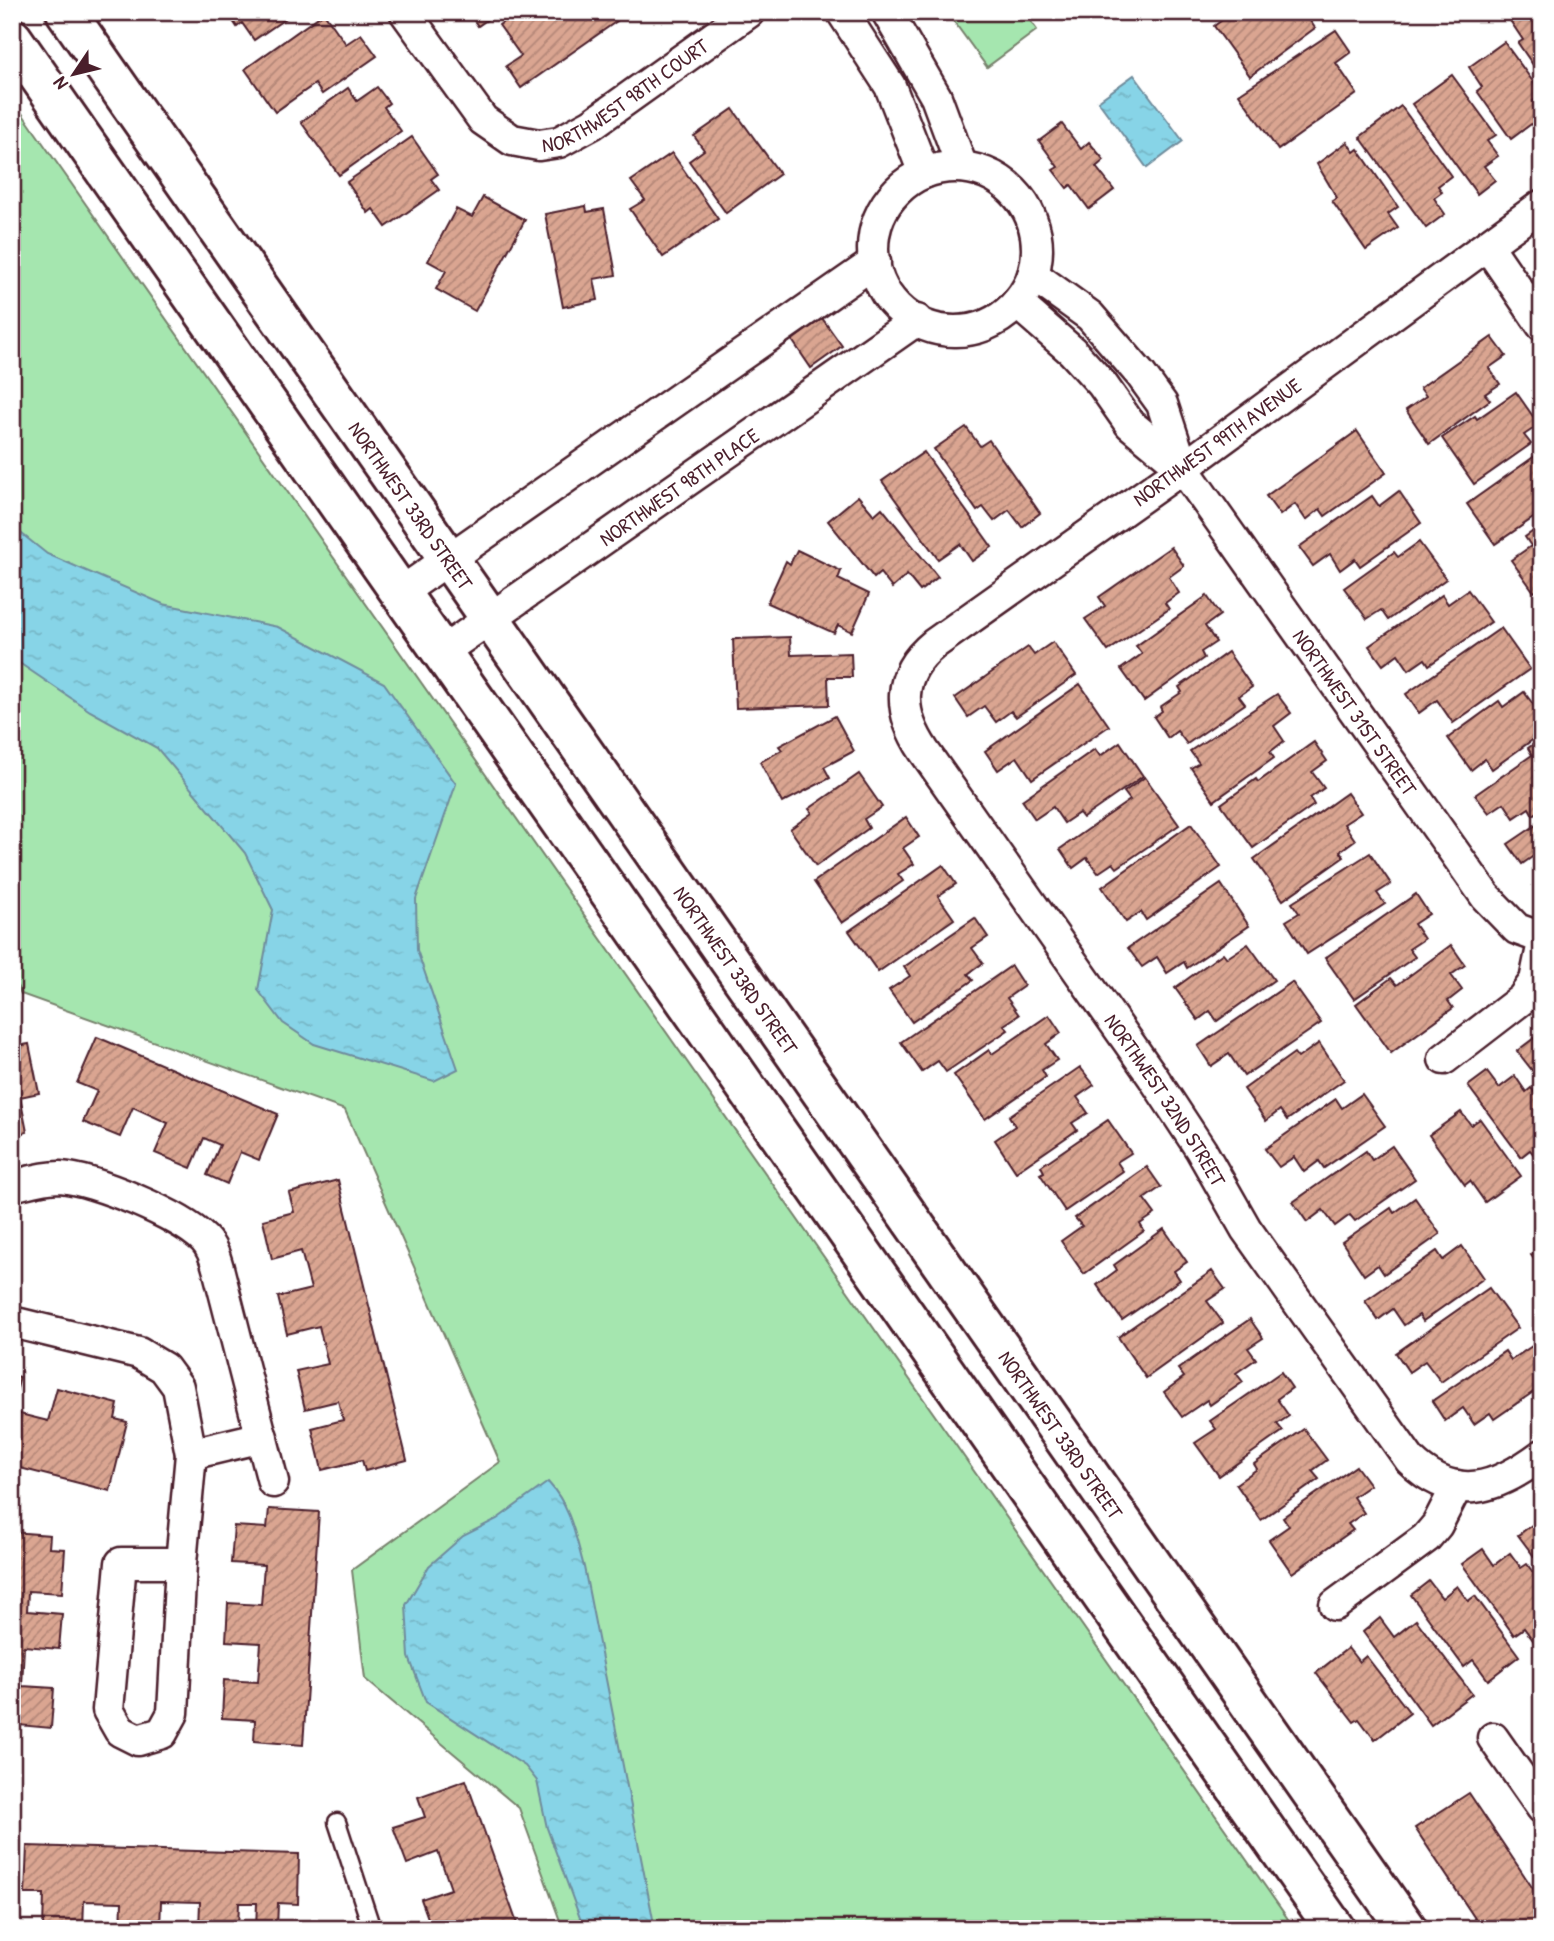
<svg xmlns="http://www.w3.org/2000/svg" width="1554" height="1941" viewBox="0 0 1554 1941" font-family="'Patrick Hand',sans-serif">
<style>
.green{fill:#a5e6af;stroke:#78826d;stroke-width:2}
.water{fill:url(#water-ripples);stroke:#6f8c9c;stroke-width:2}
.building{fill:url(#building-hatch);stroke:#4a1f2b;stroke-width:2}
.lines{fill:none;stroke-linecap:round;stroke-linejoin:round}
.service-casing{stroke:#4a1f2b;stroke-width:21}
.minor-casing{stroke:#4a1f2b;stroke-width:35}
.tertiary-casing{stroke:#4a1f2b;stroke-width:44}
.service{stroke:#fff;stroke-width:16}
.minor{stroke:#fff;stroke-width:30}
.tertiary{stroke:#fff;stroke-width:38}
.labels{text-anchor:middle;dominant-baseline:central;stroke-width:5;stroke-linejoin:round;paint-order:stroke}
.street-label{font-size:21px;fill:#4a1f2b;stroke:#fff}
</style>
<defs>
<pattern id="water-ripples" width="26" height="14" patternUnits="userSpaceOnUse" patternTransform="scale(1.75)"><rect width="26" height="14" fill="#87d4e7"/><path d="M2 4q2-2 4 0t4 0M15 11q2-2 4 0t4 0" fill="none" stroke="#76b6c6"/></pattern>
<pattern id="building-hatch" width="6" height="6" patternUnits="userSpaceOnUse" patternTransform="scale(1.75)"><rect width="6" height="6" fill="#daa591"/><path d="M-1 1l2-2M0 6l6-6M5 7l2-2" fill="none" stroke="#b38677"/></pattern>
</defs>
<rect width="100%" height="100%" fill="#fff"/>
<filter id="ink" filterUnits="userSpaceOnUse"><feTurbulence type="fractalNoise" baseFrequency=".0143" numOctaves="2"/><feDisplacementMap in="SourceGraphic" scale="14" xChannelSelector="R" yChannelSelector="G"/><feConvolveMatrix kernelMatrix="1 2 1 2 8 2 1 2 1" color-interpolation-filters="sRGB"/></filter>
<g filter="url(#ink)">
<g class="green">
<path d="M 947,12 L 1024,12 L 1037,30 L 987,67 Z"/>
<path d="M 12,99 L 1295,1929 L 563,1929 L 519,1808 L 365,1679 L 352,1570 L 500,1462 L 345,1110 L 21,994 L 12,976 Z"/>
</g>
<g class="water">
<path d="M 1134,75 L 1183,141 L 1147,168 L 1098,101 Z"/>
<path d="M 12,526 L 47,554 L 163,604 L 278,627 L 384,683 L 456,784 L 416,899 L 417,950 L 458,1069 L 434,1081 L 314,1044 L 283,1023 L 258,990 L 273,910 L 245,853 L 157,748 L 90,711 L 12,658 Z"/>
<path d="M 548,1482 C 571,1507 575,1535 584,1567 L 655,1929 L 584,1929 L 547,1828 L 537,1781 L 525,1766 L 426,1702 L 409,1657 L 406,1605 L 429,1566 L 463,1536 L 497,1519 Z"/>
</g>
<g class="building">
<path d="M 227,12 L 295,12 L 254,40 L 242,23 L 237,27 Z"/>
<path d="M 468,12 L 498,12 L 478,26 Z"/>
<path d="M 517,12 L 611,12 L 617,21 L 521,88 L 506,66 L 521,56 L 499,25 Z"/>
<path d="M 1233,12 L 1304,12 L 1315,28 L 1250,76 L 1214,26 Z"/>
<path d="M 1518,12 L 1542,12 L 1542,78 L 1518,43 L 1523,40 L 1509,19 Z"/>
<path d="M 324,13 L 346,44 L 361,34 L 377,56 L 322,94 L 315,84 L 275,112 L 245,69 Z"/>
<path d="M 1336,30 L 1351,52 L 1336,63 L 1357,94 L 1278,150 L 1239,94 Z"/>
<path d="M 1504,42 L 1542,94 L 1533,101 L 1542,116 L 1511,139 L 1477,91 L 1482,87 L 1469,67 Z"/>
<path d="M 1452,75 L 1496,135 L 1487,141 L 1498,156 L 1484,166 L 1495,180 L 1477,194 L 1412,104 Z"/>
<path d="M 377,87 L 389,103 L 384,107 L 401,131 L 339,175 L 301,122 L 348,88 L 357,101 Z"/>
<path d="M 1401,106 L 1451,176 L 1438,186 L 1442,192 L 1434,198 L 1445,214 L 1426,228 L 1360,137 Z"/>
<path d="M 733,109 L 780,174 L 726,213 L 689,161 L 704,150 L 694,136 Z"/>
<path d="M 1062,124 L 1081,149 L 1089,142 L 1104,160 L 1096,167 L 1114,190 L 1089,209 L 1071,185 L 1067,188 L 1053,170 L 1058,167 L 1039,141 Z"/>
<path d="M 412,137 L 438,174 L 431,179 L 439,190 L 386,227 L 373,209 L 368,213 L 347,182 Z"/>
<path d="M 1347,142 L 1354,152 L 1358,149 L 1398,207 L 1388,214 L 1398,228 L 1366,250 L 1332,201 L 1337,198 L 1317,164 Z"/>
<path d="M 672,153 L 718,219 L 663,257 L 630,209 L 645,200 L 631,181 Z"/>
<path d="M 483,197 L 525,220 L 475,311 L 436,289 L 446,271 L 428,261 L 456,209 L 472,217 Z"/>
<path d="M 586,206 L 587,212 L 604,209 L 616,275 L 594,279 L 598,300 L 563,307 L 545,214 Z"/>
<path d="M 822,318 L 842,346 L 811,368 L 792,340 Z"/>
<path d="M 1492,337 L 1506,356 L 1489,368 L 1500,384 L 1485,394 L 1490,400 L 1429,444 L 1406,410 L 1426,396 L 1420,388 Z"/>
<path d="M 1516,392 L 1539,425 L 1524,435 L 1531,444 L 1474,484 L 1442,438 L 1475,416 L 1477,419 Z"/>
<path d="M 966,427 L 980,446 L 989,440 L 1040,513 L 1022,527 L 1009,510 L 994,521 L 983,507 L 977,511 L 934,449 Z"/>
<path d="M 1357,431 L 1386,473 L 1325,516 L 1320,509 L 1306,520 L 1295,504 L 1280,515 L 1266,496 Z"/>
<path d="M 1542,451 L 1542,512 L 1495,544 L 1467,504 Z"/>
<path d="M 924,452 L 992,547 L 972,561 L 960,544 L 938,559 L 882,481 Z"/>
<path d="M 1399,491 L 1421,523 L 1360,566 L 1355,559 L 1340,570 L 1330,554 L 1313,566 L 1299,547 L 1372,496 L 1379,506 Z"/>
<path d="M 858,496 L 874,515 L 882,508 L 938,577 L 920,591 L 907,575 L 892,588 L 880,573 L 874,578 L 828,521 Z"/>
<path d="M 1542,525 L 1542,587 L 1534,592 L 1511,560 L 1531,546 L 1525,537 Z"/>
<path d="M 1419,542 L 1446,579 L 1388,620 L 1381,610 L 1367,619 L 1344,588 L 1394,552 L 1398,557 Z"/>
<path d="M 1171,547 L 1184,566 L 1169,577 L 1179,593 L 1165,603 L 1169,609 L 1108,651 L 1085,619 L 1105,606 L 1099,597 Z"/>
<path d="M 797,550 L 841,571 L 838,579 L 869,594 L 852,632 L 838,625 L 834,633 L 767,603 L 786,561 L 790,564 Z"/>
<path d="M 1468,590 L 1491,622 L 1429,665 L 1425,659 L 1409,670 L 1398,654 L 1383,665 L 1369,646 L 1442,595 L 1448,604 Z"/>
<path d="M 1207,596 L 1220,615 L 1205,626 L 1216,642 L 1201,652 L 1204,658 L 1144,701 L 1121,669 L 1142,654 L 1136,646 Z"/>
<path d="M 1501,628 L 1530,669 L 1453,723 L 1437,700 L 1419,713 L 1406,694 Z"/>
<path d="M 790,637 L 791,655 L 851,653 L 852,677 L 828,677 L 829,705 L 736,708 L 733,639 Z"/>
<path d="M 1053,642 L 1076,675 L 1016,717 L 1011,711 L 996,722 L 984,706 L 968,717 L 955,698 L 1028,647 L 1034,655 Z"/>
<path d="M 1228,652 L 1252,687 L 1239,696 L 1245,704 L 1187,744 L 1177,731 L 1168,738 L 1154,717 L 1162,711 L 1160,707 L 1182,692 L 1179,687 Z"/>
<path d="M 1080,684 L 1109,726 L 1032,779 L 1017,757 L 998,770 L 985,751 Z"/>
<path d="M 1524,692 L 1542,716 L 1542,733 L 1492,769 L 1485,759 L 1471,770 L 1448,738 L 1499,701 L 1503,707 Z"/>
<path d="M 1277,694 L 1291,713 L 1274,726 L 1284,741 L 1270,752 L 1274,758 L 1214,801 L 1191,768 L 1199,763 L 1190,751 Z"/>
<path d="M 835,716 L 854,751 L 824,767 L 830,778 L 782,803 L 760,762 L 782,750 L 779,746 Z"/>
<path d="M 1542,738 L 1542,809 L 1533,815 L 1529,808 L 1514,818 L 1504,803 L 1489,813 L 1475,795 L 1532,755 L 1528,748 Z"/>
<path d="M 1120,742 L 1143,776 L 1083,818 L 1079,813 L 1064,823 L 1053,807 L 1035,819 L 1022,800 L 1095,749 L 1100,756 Z"/>
<path d="M 1314,742 L 1327,761 L 1312,772 L 1324,788 L 1310,798 L 1314,805 L 1253,848 L 1221,804 L 1256,779 L 1258,782 Z"/>
<path d="M 859,774 L 882,807 L 864,819 L 869,828 L 816,866 L 790,829 L 812,813 L 809,809 Z"/>
<path d="M 1145,777 L 1179,825 L 1117,868 L 1113,863 L 1098,873 L 1087,858 L 1073,868 L 1060,849 L 1130,800 L 1124,792 Z"/>
<path d="M 1347,793 L 1361,813 L 1344,824 L 1355,840 L 1340,851 L 1344,857 L 1283,900 L 1254,859 Z"/>
<path d="M 906,817 L 919,837 L 903,848 L 914,864 L 898,874 L 903,881 L 842,923 L 814,882 Z"/>
<path d="M 1542,821 L 1542,858 L 1538,853 L 1522,864 L 1508,844 Z"/>
<path d="M 1191,824 L 1221,867 L 1146,920 L 1141,912 L 1126,922 L 1102,887 Z"/>
<path d="M 1370,853 L 1391,884 L 1377,893 L 1385,904 L 1307,954 L 1286,921 L 1299,913 L 1292,903 Z"/>
<path d="M 943,865 L 956,884 L 938,896 L 954,919 L 878,972 L 849,931 Z"/>
<path d="M 1221,884 L 1249,926 L 1187,968 L 1184,962 L 1167,973 L 1157,957 L 1142,967 L 1128,948 Z"/>
<path d="M 1416,894 L 1429,914 L 1414,924 L 1424,939 L 1409,949 L 1415,957 L 1354,999 L 1325,958 Z"/>
<path d="M 975,918 L 988,937 L 972,948 L 983,963 L 968,974 L 973,980 L 912,1022 L 889,990 L 910,976 L 904,967 Z"/>
<path d="M 1248,944 L 1274,980 L 1217,1021 L 1210,1011 L 1198,1020 L 1175,988 L 1223,953 L 1227,958 Z"/>
<path d="M 1451,945 L 1465,965 L 1451,975 L 1462,990 L 1448,1001 L 1453,1008 L 1391,1053 L 1356,1004 L 1391,978 L 1397,985 Z"/>
<path d="M 1011,966 L 1024,986 L 1007,998 L 1019,1015 L 1004,1025 L 1008,1030 L 946,1072 L 938,1061 L 922,1072 L 901,1042 Z"/>
<path d="M 1292,982 L 1321,1023 L 1244,1076 L 1229,1054 L 1211,1066 L 1198,1046 Z"/>
<path d="M 1049,1015 L 1061,1033 L 1046,1044 L 1057,1060 L 1042,1070 L 1046,1077 L 985,1119 L 954,1075 L 989,1050 L 992,1054 Z"/>
<path d="M 1538,1035 L 1542,1041 L 1542,1083 L 1517,1051 Z"/>
<path d="M 97,1037 L 278,1114 L 259,1160 L 240,1152 L 227,1184 L 207,1175 L 220,1145 L 204,1138 L 191,1168 L 155,1153 L 168,1123 L 133,1107 L 120,1137 L 83,1122 L 97,1091 L 77,1083 Z"/>
<path d="M 1319,1043 L 1344,1080 L 1287,1120 L 1280,1110 L 1266,1121 L 1244,1089 L 1294,1053 L 1298,1058 Z"/>
<path d="M 29,1044 L 39,1093 L 20,1097 L 27,1132 L 12,1135 L 12,1047 Z"/>
<path d="M 1080,1067 L 1094,1085 L 1077,1097 L 1088,1113 L 1072,1123 L 1077,1130 L 1016,1172 L 995,1140 L 1015,1126 L 1009,1116 Z"/>
<path d="M 1487,1072 L 1499,1088 L 1515,1076 L 1526,1092 L 1531,1088 L 1542,1102 L 1542,1165 L 1530,1150 L 1521,1157 L 1468,1086 Z"/>
<path d="M 1362,1094 L 1385,1126 L 1324,1168 L 1319,1161 L 1304,1172 L 1294,1157 L 1279,1167 L 1265,1149 L 1336,1099 L 1342,1108 Z"/>
<path d="M 1461,1112 L 1471,1125 L 1480,1119 L 1521,1176 L 1485,1202 L 1470,1181 L 1465,1185 L 1429,1135 Z"/>
<path d="M 1108,1120 L 1131,1153 L 1117,1162 L 1123,1171 L 1065,1211 L 1040,1174 L 1044,1172 L 1041,1166 Z"/>
<path d="M 1392,1146 L 1415,1179 L 1355,1221 L 1350,1215 L 1335,1226 L 1323,1210 L 1307,1222 L 1293,1202 L 1366,1151 L 1372,1160 Z"/>
<path d="M 1147,1167 L 1161,1187 L 1144,1199 L 1155,1214 L 1140,1224 L 1144,1231 L 1084,1274 L 1061,1241 L 1082,1226 L 1075,1218 Z"/>
<path d="M 338,1180 L 407,1460 L 365,1471 L 362,1460 L 322,1470 L 312,1428 L 343,1420 L 338,1401 L 305,1409 L 296,1371 L 328,1364 L 319,1326 L 287,1334 L 278,1297 L 311,1289 L 301,1251 L 272,1259 L 263,1220 L 294,1212 L 289,1193 Z"/>
<path d="M 1415,1198 L 1440,1234 L 1384,1274 L 1378,1265 L 1364,1275 L 1342,1242 L 1391,1208 L 1394,1213 Z"/>
<path d="M 1164,1229 L 1187,1262 L 1174,1271 L 1180,1280 L 1122,1320 L 1097,1285 L 1117,1270 L 1114,1265 Z"/>
<path d="M 1462,1246 L 1484,1278 L 1423,1321 L 1419,1315 L 1404,1325 L 1393,1309 L 1378,1320 L 1365,1301 L 1437,1251 L 1443,1260 Z"/>
<path d="M 1542,1247 L 1542,1270 L 1531,1255 Z"/>
<path d="M 1212,1271 L 1225,1289 L 1207,1301 L 1223,1323 L 1146,1378 L 1118,1337 Z"/>
<path d="M 1489,1288 L 1518,1328 L 1441,1382 L 1425,1361 L 1409,1372 L 1396,1353 Z"/>
<path d="M 1250,1319 L 1263,1338 L 1248,1348 L 1256,1359 L 1236,1373 L 1243,1382 L 1210,1405 L 1207,1400 L 1182,1417 L 1164,1392 L 1184,1377 L 1178,1369 Z"/>
<path d="M 1532,1346 L 1542,1360 L 1542,1386 L 1494,1419 L 1490,1413 L 1474,1424 L 1463,1408 L 1445,1421 L 1432,1401 L 1505,1351 L 1511,1360 Z"/>
<path d="M 1281,1372 L 1292,1388 L 1277,1399 L 1289,1416 L 1277,1424 L 1283,1431 L 1219,1476 L 1195,1443 L 1216,1429 L 1210,1421 Z"/>
<path d="M 12,1375 L 20,1377 L 12,1408 Z"/>
<path d="M 57,1388 L 118,1404 L 115,1419 L 127,1422 L 110,1491 L 12,1466 L 12,1412 L 48,1421 Z"/>
<path d="M 1304,1429 L 1327,1460 L 1312,1471 L 1319,1479 L 1261,1520 L 1236,1484 L 1257,1469 L 1254,1464 Z"/>
<path d="M 1356,1466 L 1370,1485 L 1353,1497 L 1364,1513 L 1348,1524 L 1353,1530 L 1292,1573 L 1269,1540 L 1289,1526 L 1283,1517 Z"/>
<path d="M 269,1509 L 319,1512 L 303,1745 L 254,1741 L 255,1720 L 222,1718 L 224,1680 L 258,1682 L 261,1643 L 226,1641 L 228,1603 L 261,1605 L 264,1565 L 231,1563 L 234,1526 L 267,1528 Z"/>
<path d="M 1536,1522 L 1542,1529 L 1542,1567 L 1518,1535 Z"/>
<path d="M 12,1532 L 50,1535 L 49,1548 L 65,1549 L 62,1593 L 28,1591 L 27,1611 L 62,1614 L 59,1649 L 24,1646 L 22,1686 L 54,1688 L 51,1728 L 19,1725 L 18,1745 L 12,1745 Z"/>
<path d="M 1483,1549 L 1494,1565 L 1510,1553 L 1521,1568 L 1527,1564 L 1542,1585 L 1542,1645 L 1538,1647 L 1524,1628 L 1514,1635 L 1462,1564 Z"/>
<path d="M 1429,1581 L 1442,1598 L 1457,1586 L 1468,1601 L 1475,1596 L 1519,1656 L 1488,1680 L 1473,1660 L 1464,1667 L 1411,1595 Z"/>
<path d="M 1380,1618 L 1394,1637 L 1416,1620 L 1472,1694 L 1431,1725 L 1363,1632 Z"/>
<path d="M 1348,1648 L 1359,1662 L 1366,1656 L 1410,1713 L 1375,1740 L 1359,1719 L 1354,1722 L 1316,1673 Z"/>
<path d="M 466,1780 L 519,1929 L 432,1929 L 421,1899 L 451,1889 L 438,1852 L 407,1864 L 393,1827 L 425,1817 L 418,1797 Z"/>
<path d="M 1469,1793 L 1542,1902 L 1542,1929 L 1482,1929 L 1415,1828 Z"/>
<path d="M 27,1846 L 299,1854 L 298,1904 L 278,1903 L 277,1929 L 256,1929 L 257,1903 L 239,1903 L 238,1929 L 199,1929 L 200,1902 L 161,1901 L 160,1929 L 121,1929 L 122,1902 L 84,1901 L 83,1929 L 43,1929 L 44,1894 L 25,1894 Z"/>
</g>
<g class="lines">
<g class="service-casing">
<path id="service" d="M 337,1822 L 372,1929"/>
</g>
<g class="minor-casing">
<g id="minor">
<path id="s1" d="M 405,12 L 483,120 L 512,140 L 539,145 L 559,142 L 592,124 L 749,12"/>
<path d="M 842,12 L 890,86 L 924,173"/>
<path d="M 887,12 L 936,97 L 962,167"/>
<circle cx="955" cy="249" r="82"/>
<path id="s2" d="M 1542,205 L 1183,468 L 934,644 C 896,675 898,712 924,751 L 1153,1077 L 1201,1150 L 1246,1229 L 1410,1460 C 1455,1504 1496,1489 1542,1455"/>
<path d="M 1488,246 L 1542,325"/>
<path d="M 1033,275 L 1090,316 L 1141,375 L 1162,404 L 1183,468"/>
<path id="s3" d="M 1017,303 L 1072,351 L 1102,384 L 1130,424 L 1183,468 L 1486,897 L 1517,929 L 1542,938"/>
<path d="M 400,593 L 875,262"/>
<path id="s4" d="M 442,652 L 917,320"/>
<path d="M 1444,1059 L 1522,999 L 1535,981 L 1542,947"/>
<path d="M 12,1186 C 28,1182 43,1177 60,1177 C 94,1179 180,1215 204,1239 C 212,1247 215,1257 218,1268 L 273,1482"/>
<path d="M 12,1322 L 139,1353 L 164,1368 L 178,1387 L 191,1454 L 181,1563 L 173,1713 L 162,1733 L 138,1740 L 120,1731 L 108,1710 L 121,1563 L 181,1563"/>
<path d="M 191,1454 L 262,1437"/>
<path d="M 1335,1605 L 1426,1538 L 1437,1525 L 1457,1486"/>
<path d="M 1493,1738 L 1542,1808"/>
</g>
</g>
<g class="tertiary-casing">
<g id="tertiary">
<path id="s5" d="M 66,12 L 1407,1929"/>
<path d="M 12,38 L 1335,1929"/>
</g>
</g>
<use href="#service" class="service"/>
<use href="#minor" class="minor"/>
<use href="#tertiary" class="tertiary"/>
</g>
</g>
<g class="labels">
<g class="street-label">
<text stroke="none"><textPath href="#s1" startOffset="296">NORTHWEST 98TH COURT</textPath></text>
<text transform="translate(1217 442) rotate(-36)">NORTHWEST 99TH AVENUE</text>
<text stroke="none"><textPath href="#s4" startOffset="289">NORTHWEST 98TH PLACE</textPath></text>
<text stroke="none"><textPath href="#s5" startOffset="602">NORTHWEST 33RD STREET</textPath></text>
<text stroke="none"><textPath href="#s3" startOffset="534">NORTHWEST 31ST STREET</textPath></text>
<text stroke="none"><textPath href="#s5" startOffset="1169">NORTHWEST 33RD STREET</textPath></text>
<text stroke="none"><textPath href="#s2" startOffset="1295">NORTHWEST 32ND STREET</textPath></text>
<text stroke="none"><textPath href="#s5" startOffset="1736">NORTHWEST 33RD STREET</textPath></text>
</g>
</g>
<rect width="1554" height="1941" fill="none" stroke="#fff" stroke-width="42"/>
<rect x="21" y="21" width="1512" height="1899" fill="none" stroke="#4a1f2b" stroke-width="2.5" filter="url(#ink)"/>
<g transform="translate(74 74) rotate(235)" stroke="#ffffff" stroke-width="5" paint-order="stroke">
<path d="M0-5L12 26L0 18L-12 26Z" fill="#4a1f2b"/>
<text y="-10" font-size="19" font-weight="bold" text-anchor="middle" fill="#4a1f2b">N</text>
</g>
</svg>
